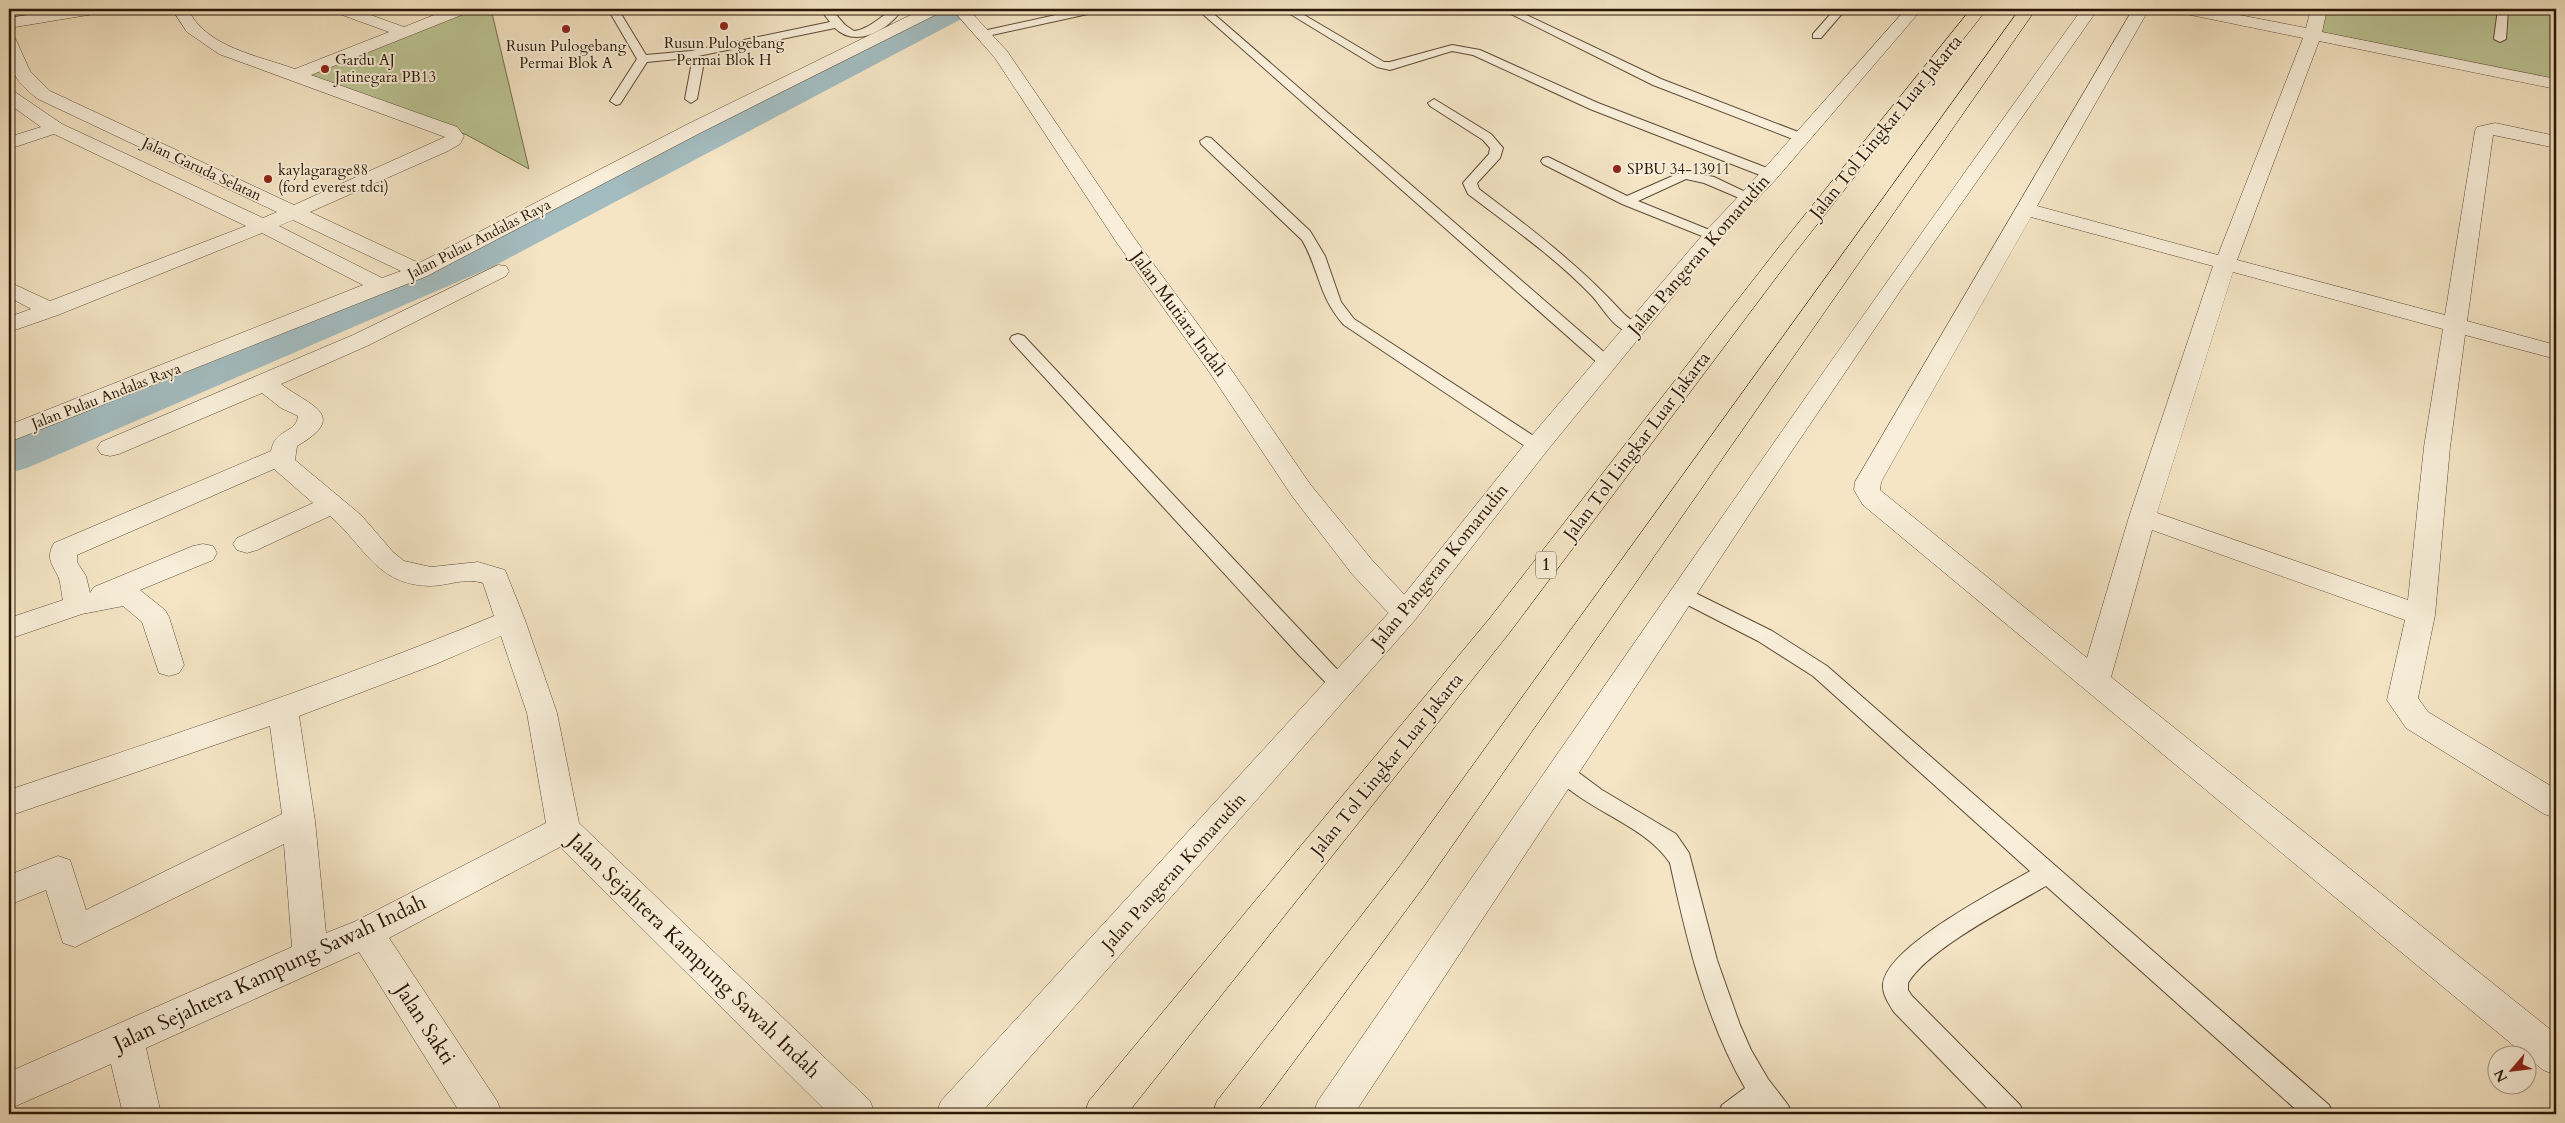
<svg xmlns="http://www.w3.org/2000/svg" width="2565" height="1123" viewBox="0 0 2565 1123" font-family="Cardo,serif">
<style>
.green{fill:#bcc595;stroke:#736e4d}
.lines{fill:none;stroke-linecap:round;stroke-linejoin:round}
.river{fill:#a3bcc0;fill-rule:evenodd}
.service-casing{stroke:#5d4a35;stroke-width:2}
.minor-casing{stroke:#5d4a35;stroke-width:1}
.tertiary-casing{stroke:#5d4a35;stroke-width:1}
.motorway-casing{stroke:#2a1605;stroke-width:1}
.service{fill:#f8eed9;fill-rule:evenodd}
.minor{fill:#f8eed9;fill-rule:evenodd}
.tertiary{fill:#f8eed9;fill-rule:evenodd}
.motorway{fill:#f5e5c5;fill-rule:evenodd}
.poi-dot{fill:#8f2418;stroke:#f8eed9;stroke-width:2}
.labels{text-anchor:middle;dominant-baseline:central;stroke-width:4;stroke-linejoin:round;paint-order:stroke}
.far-poi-label{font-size:15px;fill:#2a1605;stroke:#f8eed9;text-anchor:start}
.far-street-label{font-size:15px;fill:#2a1605;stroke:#f8eed9}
.shield{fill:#f8eed9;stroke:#685745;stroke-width:1}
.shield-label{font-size:16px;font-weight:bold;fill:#2a1605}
.street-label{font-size:18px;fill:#2a1605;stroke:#f8eed9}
.near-street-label{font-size:21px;fill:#2a1605;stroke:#f8eed9}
</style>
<rect width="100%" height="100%" fill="#f5e5c5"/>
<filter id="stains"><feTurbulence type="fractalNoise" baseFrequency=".004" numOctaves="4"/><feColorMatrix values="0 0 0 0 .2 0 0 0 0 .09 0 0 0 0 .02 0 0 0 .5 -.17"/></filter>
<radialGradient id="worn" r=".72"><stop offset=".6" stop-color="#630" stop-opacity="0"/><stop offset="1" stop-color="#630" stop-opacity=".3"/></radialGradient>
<g class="green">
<path d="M 467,9 L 491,9 L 529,169 L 467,135 L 309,75 Z"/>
<path d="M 2319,9 L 2556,9 L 2556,84 L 2313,34 Z"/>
</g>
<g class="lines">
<path class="river" d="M 932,9 L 972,9 L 967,16 L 492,267 L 27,468 L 9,473 L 9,438 L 462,249 Z"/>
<g class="service-casing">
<g id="service">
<path d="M 608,9 L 618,9 L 646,55 L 691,51 L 830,22 L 820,9 L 831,9 L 845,25 L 854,31 C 873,29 885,9 900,9 L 901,11 C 887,31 855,48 835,28 L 698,56 L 703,67 L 697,99 L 691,103 L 685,99 L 691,67 L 687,58 L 647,62 L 620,104 L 616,105 L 610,101 L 637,59 Z"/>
<path d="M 1083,9 L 1102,9 L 1097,12 L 983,37 L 977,34 L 983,31 Z"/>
<path d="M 1197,9 L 1208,9 L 1612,359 L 1614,362 L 1612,365 L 1600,365 Z"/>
<path d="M 1282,9 L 1294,9 L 1384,62 L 1390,62 L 1452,45 L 1480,50 L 1598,103 L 1775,171 L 1777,174 L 1770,178 L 1765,177 L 1590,109 L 1473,55 L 1452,51 L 1390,70 L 1377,67 Z"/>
<path d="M 1501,9 L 1514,9 L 1661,79 L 1806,135 L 1808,138 L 1802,142 L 1798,141 L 1653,85 Z"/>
<path d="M 1835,9 L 1846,9 L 1821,38 L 1813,38 L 1813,34 Z"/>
<path d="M 2498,9 L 2508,9 L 2506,39 L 2500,42 L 2494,39 Z"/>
<path d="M 1434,99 L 1491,134 L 1503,148 L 1500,158 L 1477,183 L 1479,189 C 1529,227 1579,265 1621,311 C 1627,318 1636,322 1641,329 L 1638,332 C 1618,337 1604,309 1593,297 C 1556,258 1510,226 1468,194 L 1463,183 L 1489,154 L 1490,148 L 1483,140 L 1430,106 L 1428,103 Z"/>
<path d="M 1206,137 L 1211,138 L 1310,231 L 1325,256 L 1341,302 L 1354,319 L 1543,442 L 1546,446 L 1543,450 L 1531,450 L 1344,325 C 1318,296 1320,271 1302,240 L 1201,144 L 1200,141 Z"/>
<path d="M 1548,157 L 1627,196 L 1684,171 L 1714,177 L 1756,197 L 1749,201 L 1744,200 L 1704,183 L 1686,179 L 1638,201 L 1717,233 L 1719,236 L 1717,239 L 1712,240 L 1622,204 L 1543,164 L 1541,161 L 1543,158 Z"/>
<path d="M 1018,334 L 1024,336 L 1348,681 L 1351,686 L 1348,691 L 1341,694 L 1334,691 L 1298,654 L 1012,342 L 1010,339 L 1012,336 Z"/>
<path d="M 1683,587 L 1772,631 L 1827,666 L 2329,1105 L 2333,1114 L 2301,1114 L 2046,886 C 2010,907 1928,949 1908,983 L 1908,990 L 1912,996 L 2020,1105 L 2024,1114 L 1993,1114 L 1894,1012 C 1889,1004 1882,994 1883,984 C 1887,946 1998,890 2030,871 L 1813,676 L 1758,641 L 1676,599 L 1673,594 L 1676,589 Z"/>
<path d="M 1563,764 L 1571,767 L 1602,790 L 1676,834 L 1689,853 L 1717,960 L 1740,1025 L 1751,1050 L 1768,1079 L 1788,1105 L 1792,1114 L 1763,1114 L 1759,1109 L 1752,1114 L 1718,1114 L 1722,1105 L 1745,1088 C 1705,1018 1687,941 1670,863 C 1649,831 1605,816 1574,793 C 1566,787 1557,782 1552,773 L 1555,767 Z"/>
</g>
</g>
<g class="minor-casing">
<g id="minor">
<path d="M 66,9 L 102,9 L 94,14 L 9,28 L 9,18 Z"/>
<path d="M 172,9 L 188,9 C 205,47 259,56 295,69 L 389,32 L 334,12 L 332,9 L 354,9 L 404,27 L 449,9 L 471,9 L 469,12 L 311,75 L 457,127 L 464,136 L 460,144 L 448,151 L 310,212 L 419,263 L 688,124 L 923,9 L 943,9 L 941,12 L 702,132 L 427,276 L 9,442 L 9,425 L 363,285 L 262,233 L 58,315 L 9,332 L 9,317 L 31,309 L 9,297 L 9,282 L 50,301 L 246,226 L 54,134 L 9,149 L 9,137 L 41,127 L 9,104 L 9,91 L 15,92 L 62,124 L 263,218 L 277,212 L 38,99 C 12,79 9,69 9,37 L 15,38 L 17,42 L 30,71 L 50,91 L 294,205 L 445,137 L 219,54 L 187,32 ZM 293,220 L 401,271 L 382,278 L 279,226 Z"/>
<path d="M 952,9 L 968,9 L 1007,51 L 1135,239 L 1228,365 L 1310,484 L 1372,560 L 1415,606 L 1419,613 L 1415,620 L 1405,623 L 1395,620 L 1352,574 L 1292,496 L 1210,373 L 1117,243 L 995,58 Z"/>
<path d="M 2133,9 L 2149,9 L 2037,206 L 2218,255 L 2303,38 L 2186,14 L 2180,12 L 2178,9 L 2209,9 L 2306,28 L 2311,9 L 2327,9 L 2322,32 L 2556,79 L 2556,89 L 2319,41 L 2237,260 L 2445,315 L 2475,131 L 2477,127 L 2495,123 L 2556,136 L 2556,148 L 2493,135 L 2467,321 L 2556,345 L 2556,359 L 2465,335 L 2450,447 L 2435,615 L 2418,698 L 2428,712 L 2556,789 L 2556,818 L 2544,814 L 2406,728 L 2387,700 L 2405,620 L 2152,530 L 2111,677 L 2556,1034 L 2556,1075 L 2543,1070 L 1863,505 L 1854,490 L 1855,482 ZM 2031,217 L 2213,266 L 2129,517 L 2087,658 L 1880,490 L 1881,482 ZM 2233,272 L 2443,329 L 2424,447 L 2408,600 L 2157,513 Z"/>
<path d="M 498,265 L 506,266 L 509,271 L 506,276 L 369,345 L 281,384 C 308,405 351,415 297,446 L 295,460 L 361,515 L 393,552 L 404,561 L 431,567 L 478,562 L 505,570 L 525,620 L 557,713 L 579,823 L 870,1101 L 875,1114 L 829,1114 L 560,847 L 389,938 L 497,1101 L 502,1114 L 461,1114 L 359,952 L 146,1048 L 161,1114 L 123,1114 L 111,1064 L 9,1109 L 9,1072 L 292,947 L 284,844 L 75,947 L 63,943 L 46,890 L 9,905 L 9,875 L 58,856 L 70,860 L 86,910 L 282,814 L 270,726 L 9,816 L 9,790 C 172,735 335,682 494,616 L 483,583 C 466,577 447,586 430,586 C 376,585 365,546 330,516 L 257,550 L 247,553 L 237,550 L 233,544 L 237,538 L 313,503 L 274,469 L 77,555 L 77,562 L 86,576 L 90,593 L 94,587 L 193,546 L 203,544 L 213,546 L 217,553 L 213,560 L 140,590 L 165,610 L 169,617 L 184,665 L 179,673 L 169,676 L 159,673 L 142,622 L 123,606 L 82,614 L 9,639 L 9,618 L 63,600 C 61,592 61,583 58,576 C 51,563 46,557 54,543 L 271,451 C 275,428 296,434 298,416 L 281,408 L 262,393 L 119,454 L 110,456 L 101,454 L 97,448 L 101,442 L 353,335 ZM 501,636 L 527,713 L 546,823 L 354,922 L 326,933 L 315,821 L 299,716 L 436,664 Z"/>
</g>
</g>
<g class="tertiary-casing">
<g id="tertiary">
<path d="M 1906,9 L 1922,9 L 1777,178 L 1719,240 L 1546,452 L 1415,620 L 980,1114 L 936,1114 L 941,1101 L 1395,606 L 1528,440 L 1705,232 L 1763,170 Z"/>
<path d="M 2082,9 L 2098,9 L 1911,275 L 1760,498 L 1354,1114 L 1313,1114 L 1318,1101 C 1570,735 1822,369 2082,9 Z"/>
</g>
</g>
<g class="motorway-casing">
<g id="motorway">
<path d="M 1971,9 L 1987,9 L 1793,255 L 1510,632 L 1127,1114 L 1084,1114 L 1089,1101 L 1490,618 L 1779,247 Z"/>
<path d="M 2020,9 L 2036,9 L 1424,886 L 1255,1114 L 1212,1114 L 1217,1101 L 1400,866 Z"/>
</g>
</g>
<use href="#service" class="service"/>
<use href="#minor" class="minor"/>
<use href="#tertiary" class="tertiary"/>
<use href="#motorway" class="motorway"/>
</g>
<g class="poi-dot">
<circle cx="724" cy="26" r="5"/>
<circle cx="566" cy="29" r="5"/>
<circle cx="325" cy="69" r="5"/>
<circle cx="1617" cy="169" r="5"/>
<circle cx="268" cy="179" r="5"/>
</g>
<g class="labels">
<g class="far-poi-label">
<text x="724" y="43" text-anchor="middle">Rusun Pulogebang<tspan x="724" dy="17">Permai Blok H</tspan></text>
<text x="566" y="46" text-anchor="middle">Rusun Pulogebang<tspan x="566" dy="17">Permai Blok A</tspan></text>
<text x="335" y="60">Gardu AJ<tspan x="335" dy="17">Jatinegara PB13</tspan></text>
<text x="1627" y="169">SPBU 34-13911</text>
<text x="278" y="170">kaylagarage88<tspan x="278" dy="17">(ford everest tdci)</tspan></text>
</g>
<g class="far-street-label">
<text transform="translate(202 169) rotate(25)">Jalan Garuda Selatan</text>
<text transform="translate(479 239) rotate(-27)">Jalan Pulau Andalas Raya</text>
<text transform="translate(106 396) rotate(-21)">Jalan Pulau Andalas Raya</text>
</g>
<rect class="shield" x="1536" y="551.5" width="20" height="27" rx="4"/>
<g class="shield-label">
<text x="1546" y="565">1</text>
</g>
<g class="street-label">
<text transform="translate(1886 127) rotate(-51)">Jalan Tol Lingkar Luar Jakarta</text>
<text transform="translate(1699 255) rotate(-49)">Jalan Pangeran Komarudin</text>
<text transform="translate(1179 314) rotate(54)">Jalan Mutiara Indah</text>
<text transform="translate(1637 446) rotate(-53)">Jalan Tol Lingkar Luar Jakarta</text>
<text transform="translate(1440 566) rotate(-51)">Jalan Pangeran Komarudin</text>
<text transform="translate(1387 765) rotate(-51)">Jalan Tol Lingkar Luar Jakarta</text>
<text transform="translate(1174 872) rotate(-48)">Jalan Pangeran Komarudin</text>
</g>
<g class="near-street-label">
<text transform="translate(694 956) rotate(44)">Jalan Sejahtera Kampung Sawah Indah</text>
<text transform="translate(270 973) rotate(-25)">Jalan Sejahtera Kampung Sawah Indah</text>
<text transform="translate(425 1024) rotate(57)">Jalan Sakti</text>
</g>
</g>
<rect width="2565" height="1123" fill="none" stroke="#f5e5c5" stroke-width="30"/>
<rect x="10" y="10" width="2545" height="1103" fill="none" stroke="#2a1605" stroke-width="2.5"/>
<rect x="15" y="15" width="2535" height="1093" fill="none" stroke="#2a1605"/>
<g transform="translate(2512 1070) rotate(242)"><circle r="24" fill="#f8eed9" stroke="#a69884"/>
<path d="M0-4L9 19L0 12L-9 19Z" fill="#8f2418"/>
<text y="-8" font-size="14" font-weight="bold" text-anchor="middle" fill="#2a1605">N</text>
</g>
<rect width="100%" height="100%" filter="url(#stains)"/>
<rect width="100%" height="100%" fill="url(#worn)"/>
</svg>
